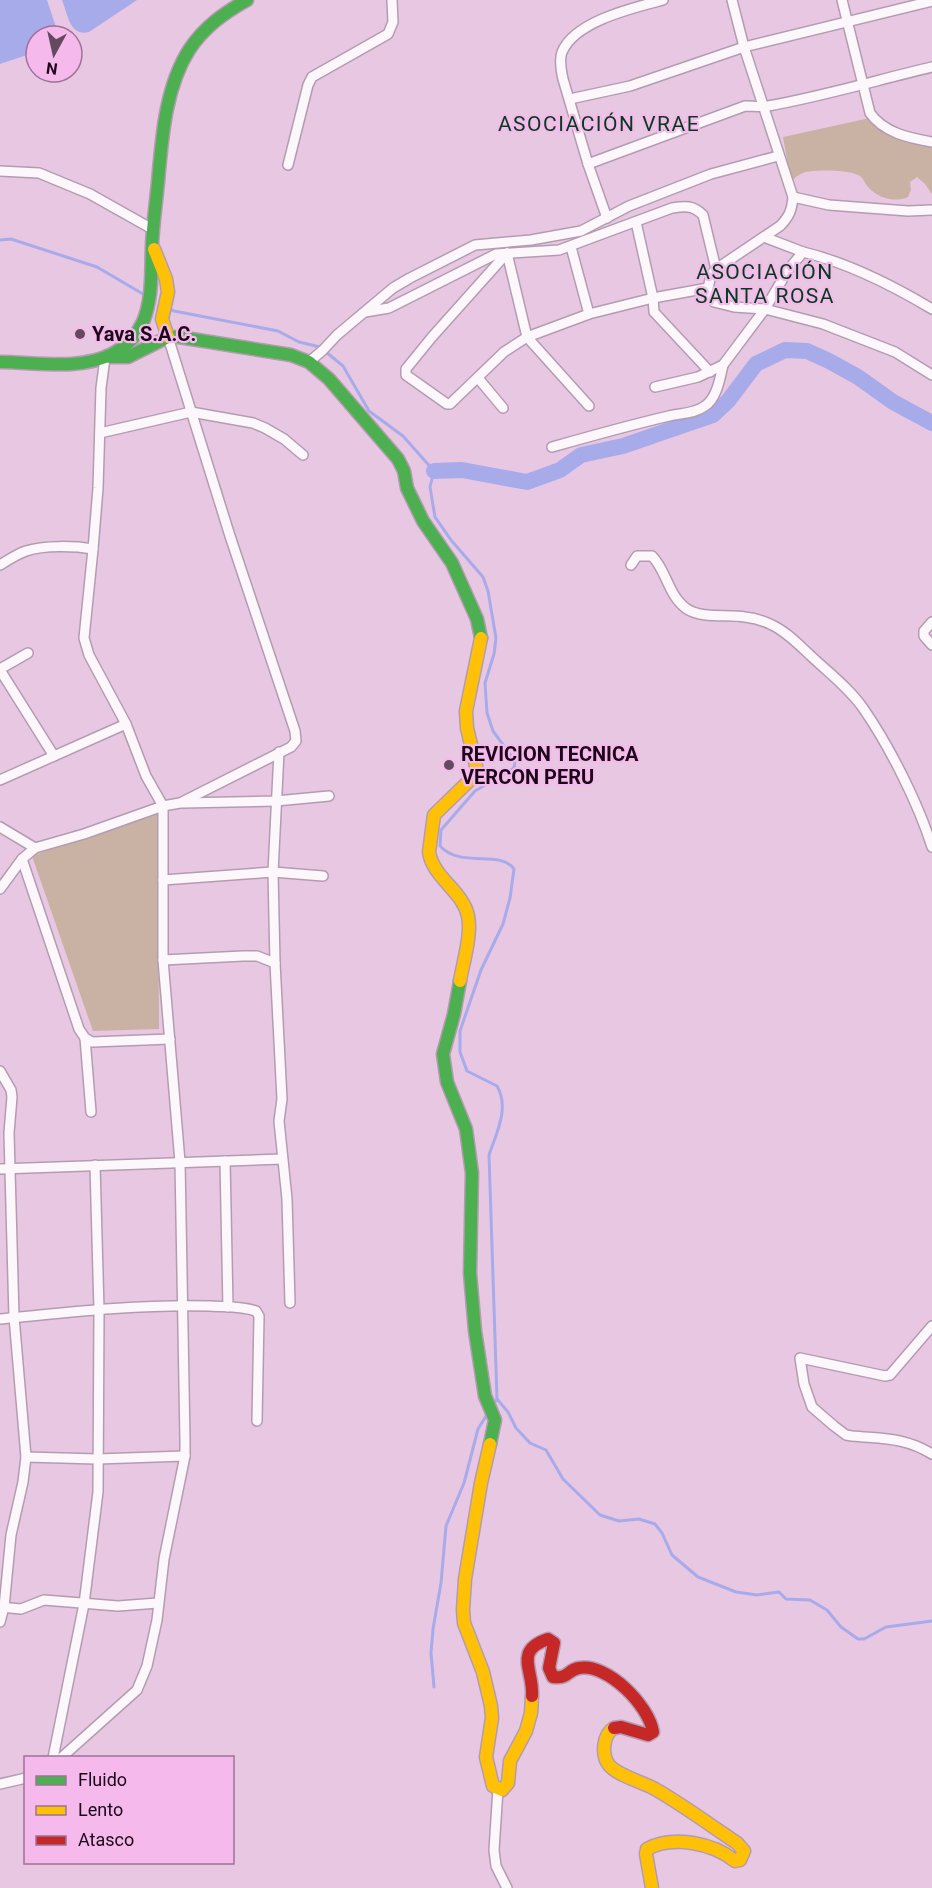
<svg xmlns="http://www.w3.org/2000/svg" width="932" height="1888" viewBox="0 0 932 1888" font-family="Roboto,sans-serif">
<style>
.green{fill:#c9b2a3}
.water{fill:#a8abe9}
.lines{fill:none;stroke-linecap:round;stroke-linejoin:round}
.stream{stroke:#a8abe9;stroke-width:3}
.river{stroke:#a8abe9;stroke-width:16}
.street-casing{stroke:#b49cb0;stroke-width:12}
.fast-casing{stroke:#b49cb0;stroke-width:15}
.slow-casing{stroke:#b49cb0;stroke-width:15}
.jam-casing{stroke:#b49cb0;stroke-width:15}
.street{stroke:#fcf7fb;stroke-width:9}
.fast{stroke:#4caf50;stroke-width:12}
.slow{stroke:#ffc107;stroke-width:12}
.jam{stroke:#c62828;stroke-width:12}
.poi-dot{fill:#634a5f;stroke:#f5baeb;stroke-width:2}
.labels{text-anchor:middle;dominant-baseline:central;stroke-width:4.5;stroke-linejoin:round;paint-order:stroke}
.poi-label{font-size:20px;font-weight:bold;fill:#1b0719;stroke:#f5baeb;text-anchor:start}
.neighbourhood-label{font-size:21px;letter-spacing:1.5px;fill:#023c1c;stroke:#f5baeb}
</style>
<rect width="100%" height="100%" fill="#e8c7e2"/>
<g class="green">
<path d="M 870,118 L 932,146 L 932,194 L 925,184 L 917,177 L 910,182 L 911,190 L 908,197 C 895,203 878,198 869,188 C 865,184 864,179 860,176 C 851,170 814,169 803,173 C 799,174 795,178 791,181 L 783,137 Z"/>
<path d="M 158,810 L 159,1029 L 93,1031 L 32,856 Z"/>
</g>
<g class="water">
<path d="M 0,0 L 47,0 L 59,36 L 36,36 L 36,52 L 0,64 Z"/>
<path d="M 62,0 L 137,0 L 89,32 C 70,37 68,15 62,0 Z"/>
</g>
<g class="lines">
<g class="stream">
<path d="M 0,240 L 11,239 L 97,267 L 143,294"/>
<path d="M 167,308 L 174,311 L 278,331 L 299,342 L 320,347 L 343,366 L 369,411 L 403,436 L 434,471 L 430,487 L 435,517 L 451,540 L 483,577 L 488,591 L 496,638 L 494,654 L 485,683 L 487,713 L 493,731 L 515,761 L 514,768 L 475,791 L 441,830 L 440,846 C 461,869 500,849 514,869 L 510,898 L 503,924 L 481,970 L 460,1031 L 460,1052 L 467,1071 L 497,1086 C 510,1108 496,1134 489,1155 L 497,1399 L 493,1405"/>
<path d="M 497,1399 L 508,1412 L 516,1428 L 530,1443 L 546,1450 L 563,1479 L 600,1515 L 619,1521 L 639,1519 L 655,1524 L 662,1533 L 672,1555 L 698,1577 L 736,1592 L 757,1595 L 779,1592 L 786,1599 L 810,1600 L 827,1610 L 841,1627 L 858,1639 L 864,1639 L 886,1627 L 932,1621"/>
<path d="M 434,1687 L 431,1653 L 433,1629 L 441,1583 L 446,1526 L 464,1483 L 478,1429 L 488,1413"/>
</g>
<path class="river" d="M 434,471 L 462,470 L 527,482 L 560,470 L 581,455 L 623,446 L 713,415 L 728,401 L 756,364 L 785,350 L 807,351 L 829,361 L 858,377 L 893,402 L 932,423"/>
<g class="street-casing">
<g id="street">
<path d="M 732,0 L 744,47 L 793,197 C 792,210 789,217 780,226 L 716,269 L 711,275 L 708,288 L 709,296 L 714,302 L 734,307 L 765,309 L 823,324 L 895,352 L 932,375"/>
<path d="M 842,0 L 870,113 C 884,133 909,138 932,142"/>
<path d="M 570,99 L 630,86 L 744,47 L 932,1"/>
<path d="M 588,164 L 745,106 C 753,106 761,107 768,106 C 824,96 877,80 932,67"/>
<path d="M 288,165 L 308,85 L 312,77 L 388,34 L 393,22 L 392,0"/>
<path d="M 0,171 L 39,173 L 90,194 L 154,230"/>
<path d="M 793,197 L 829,205 L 908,211 L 932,210"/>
<path d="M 607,218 L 588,164 L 563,79 C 561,70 559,60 562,52 C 575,21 633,8 663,0"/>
<path d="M 636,222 L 653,298 L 654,312 L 710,372"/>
<path d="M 764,237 L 803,252"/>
<path d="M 571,247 L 589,314"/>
<path d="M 507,253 L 432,337 L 406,369 L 406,375 L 447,404 L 450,404 L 504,352 L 527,337 L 589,314 L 653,298 L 708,288"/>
<path d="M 507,253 L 527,337 L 589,406"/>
<path d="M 365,312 L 389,308 L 496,254 L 559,250 L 672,208 C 685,206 693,205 703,215 L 716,269"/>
<path d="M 309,362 L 323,350 L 337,335 L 393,288 L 410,278 L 475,245 L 531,240 L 581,231 L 629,206 L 711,174 L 778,156"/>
<path d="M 478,378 L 503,408"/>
<path d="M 655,387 L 698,377 L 723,365 L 765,309 L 788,270 L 803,252 C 849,263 892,285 932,309"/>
<path d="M 100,433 L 191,412 L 253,423 L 265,428 L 284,439 L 303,455"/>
<path d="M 552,447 C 591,436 630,425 669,416 C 681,413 694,414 705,406 C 717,398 720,378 723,365"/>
<path d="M 93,549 L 98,488 L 101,388 L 105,358"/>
<path d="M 0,565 C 8,560 17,554 26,551 C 44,545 75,546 93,549 L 84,638 L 89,655 L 126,724 L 146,776 L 163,806 L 163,960 L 180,1162 L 185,1441 L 185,1456 L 164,1559 L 157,1620 L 147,1666 L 137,1690 L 61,1758"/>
<path d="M 631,565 L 637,556 L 652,556 C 667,571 668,596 687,609 C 702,619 728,614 745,617 C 754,618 764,621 772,625 C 787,632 799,645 811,656 C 829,673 849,688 863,708 C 890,747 918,803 932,847"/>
<path d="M 932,622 L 924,631 L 924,636 L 932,645"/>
<path d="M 0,669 L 28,653"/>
<path d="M 0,670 L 54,756"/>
<path d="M 279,752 L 273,872 L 275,963 L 282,1099 L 279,1121 L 287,1199 L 290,1303"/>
<path d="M 0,780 L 126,724"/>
<path d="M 182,803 L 276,801 L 329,796"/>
<path d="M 0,827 L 35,848"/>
<path d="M 22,859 L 79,1029 L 85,1038 L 92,1042 L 170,1039"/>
<path d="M 163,880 L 273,872 L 323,876"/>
<path d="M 0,889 L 22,859 L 35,848 L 84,834 L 163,806 L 180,803 L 291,747 L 296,741 L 295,731 L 230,536 L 168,337"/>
<path d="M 163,960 L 243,956 L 257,956 L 275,963"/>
<path d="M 85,1038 L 91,1112"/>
<path d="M 0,1071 L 11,1090 L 12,1097 L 9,1133 L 14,1317 L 26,1457 L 23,1482 L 11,1535 L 4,1607 L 0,1622"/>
<path d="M 225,1161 L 228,1307"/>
<path d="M 0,1169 L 282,1159"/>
<path d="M 0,1319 C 70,1312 141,1304 210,1306 C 225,1307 242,1306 256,1311 L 259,1316 L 257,1421"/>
<path d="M 932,1326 L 890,1375 L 885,1376 L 800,1358 L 804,1384 L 812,1407 L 834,1426 L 846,1435 L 852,1436 C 883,1439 904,1437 932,1454"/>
<path d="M 26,1457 L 97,1459 L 185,1456"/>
<path d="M 0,1607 L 21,1609 L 44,1600 L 118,1606 L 158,1603"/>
<path d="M 53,1758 L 84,1604 L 98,1492 L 99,1310 L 95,1165"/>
<path d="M 0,1784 L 26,1778"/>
<path d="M 498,1789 L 494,1850 L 496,1866 L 507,1888"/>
</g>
</g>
<g class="fast-casing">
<g id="fast">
<path d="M 110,357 L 128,357 L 168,337 L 179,337 L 291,355 L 309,362 L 329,379 L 398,459 L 404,471 L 407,488 L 423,521 L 452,563 L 477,619 L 481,638"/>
<path d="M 0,362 C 36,362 79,371 112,354 C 126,347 137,335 143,322 C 153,298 151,270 152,245 C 153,224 156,203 158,182 C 162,138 165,88 189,50 C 204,27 224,13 247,0"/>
<path d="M 460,981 L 454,1014 L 443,1054 L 447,1082 L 466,1129 L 472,1173 L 470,1273 L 475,1331 L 485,1396 L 495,1420 L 490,1444"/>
</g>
</g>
<g class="slow-casing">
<g id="slow">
<path d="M 154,249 L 166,279 L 168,292 L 162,319 L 168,337"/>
<path d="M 460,981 C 463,963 472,934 468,916 C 463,891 433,878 429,852 L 434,815 L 474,776 L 477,770 L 467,728 L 466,711 L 481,638"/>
<path d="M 490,1444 L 481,1483 L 465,1579 L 463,1610 L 464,1623 L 483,1672 L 491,1706 L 492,1718 L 486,1757 L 493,1786 L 502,1790 L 508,1783 L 510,1761 L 526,1731 L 531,1713 L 532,1696"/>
<path d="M 614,1728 C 603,1734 601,1755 609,1765 C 618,1776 643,1782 655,1789 C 683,1805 710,1825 737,1843 L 744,1851 L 740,1860 L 735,1861 C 713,1843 673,1835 647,1849 L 646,1854 L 652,1888"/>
</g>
</g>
<g class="jam-casing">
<path id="jam" d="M 532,1696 C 534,1670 513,1651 548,1639 L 554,1643 L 549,1668 L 553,1677 C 569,1679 567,1670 579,1668 C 608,1663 649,1706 653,1732 L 648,1735 L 621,1727 L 614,1728"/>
</g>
<use href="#street" class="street"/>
<use href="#fast" class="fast"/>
<use href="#slow" class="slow"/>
<use href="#jam" class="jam"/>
</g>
<g class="poi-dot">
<circle cx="80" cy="334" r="6"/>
<circle cx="449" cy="765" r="6"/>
</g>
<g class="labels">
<g class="poi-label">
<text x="92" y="334">Yava S.A.C.</text>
<text x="461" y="754">REVICION TECNICA<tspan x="461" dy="23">VERCON PERU</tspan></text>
</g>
<g class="neighbourhood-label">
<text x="599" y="124">ASOCIACIÓN VRAE</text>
<text x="765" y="272">ASOCIACIÓN<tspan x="765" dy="24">SANTA ROSA</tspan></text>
</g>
</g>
<rect x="24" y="1756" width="210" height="108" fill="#f5baeb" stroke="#9e7297" stroke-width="1.5"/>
<rect x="36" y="1776" width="30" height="9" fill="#4caf50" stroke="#9e7297" stroke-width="1.5"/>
<text x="78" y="1786" font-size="18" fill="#1b0719">Fluido</text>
<rect x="36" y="1806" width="30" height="9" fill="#ffc107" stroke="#9e7297" stroke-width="1.5"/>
<text x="78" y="1816" font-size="18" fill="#1b0719">Lento</text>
<rect x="36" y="1836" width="30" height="9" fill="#c62828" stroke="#9e7297" stroke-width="1.5"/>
<text x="78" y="1846" font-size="18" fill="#1b0719">Atasco</text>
<g transform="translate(54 54) rotate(188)"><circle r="28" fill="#f5baeb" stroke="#9e7297" stroke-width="1.5"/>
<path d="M0-4.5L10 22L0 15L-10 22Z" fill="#634a5f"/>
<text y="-9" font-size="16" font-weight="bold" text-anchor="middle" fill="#1b0719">N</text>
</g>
</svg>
